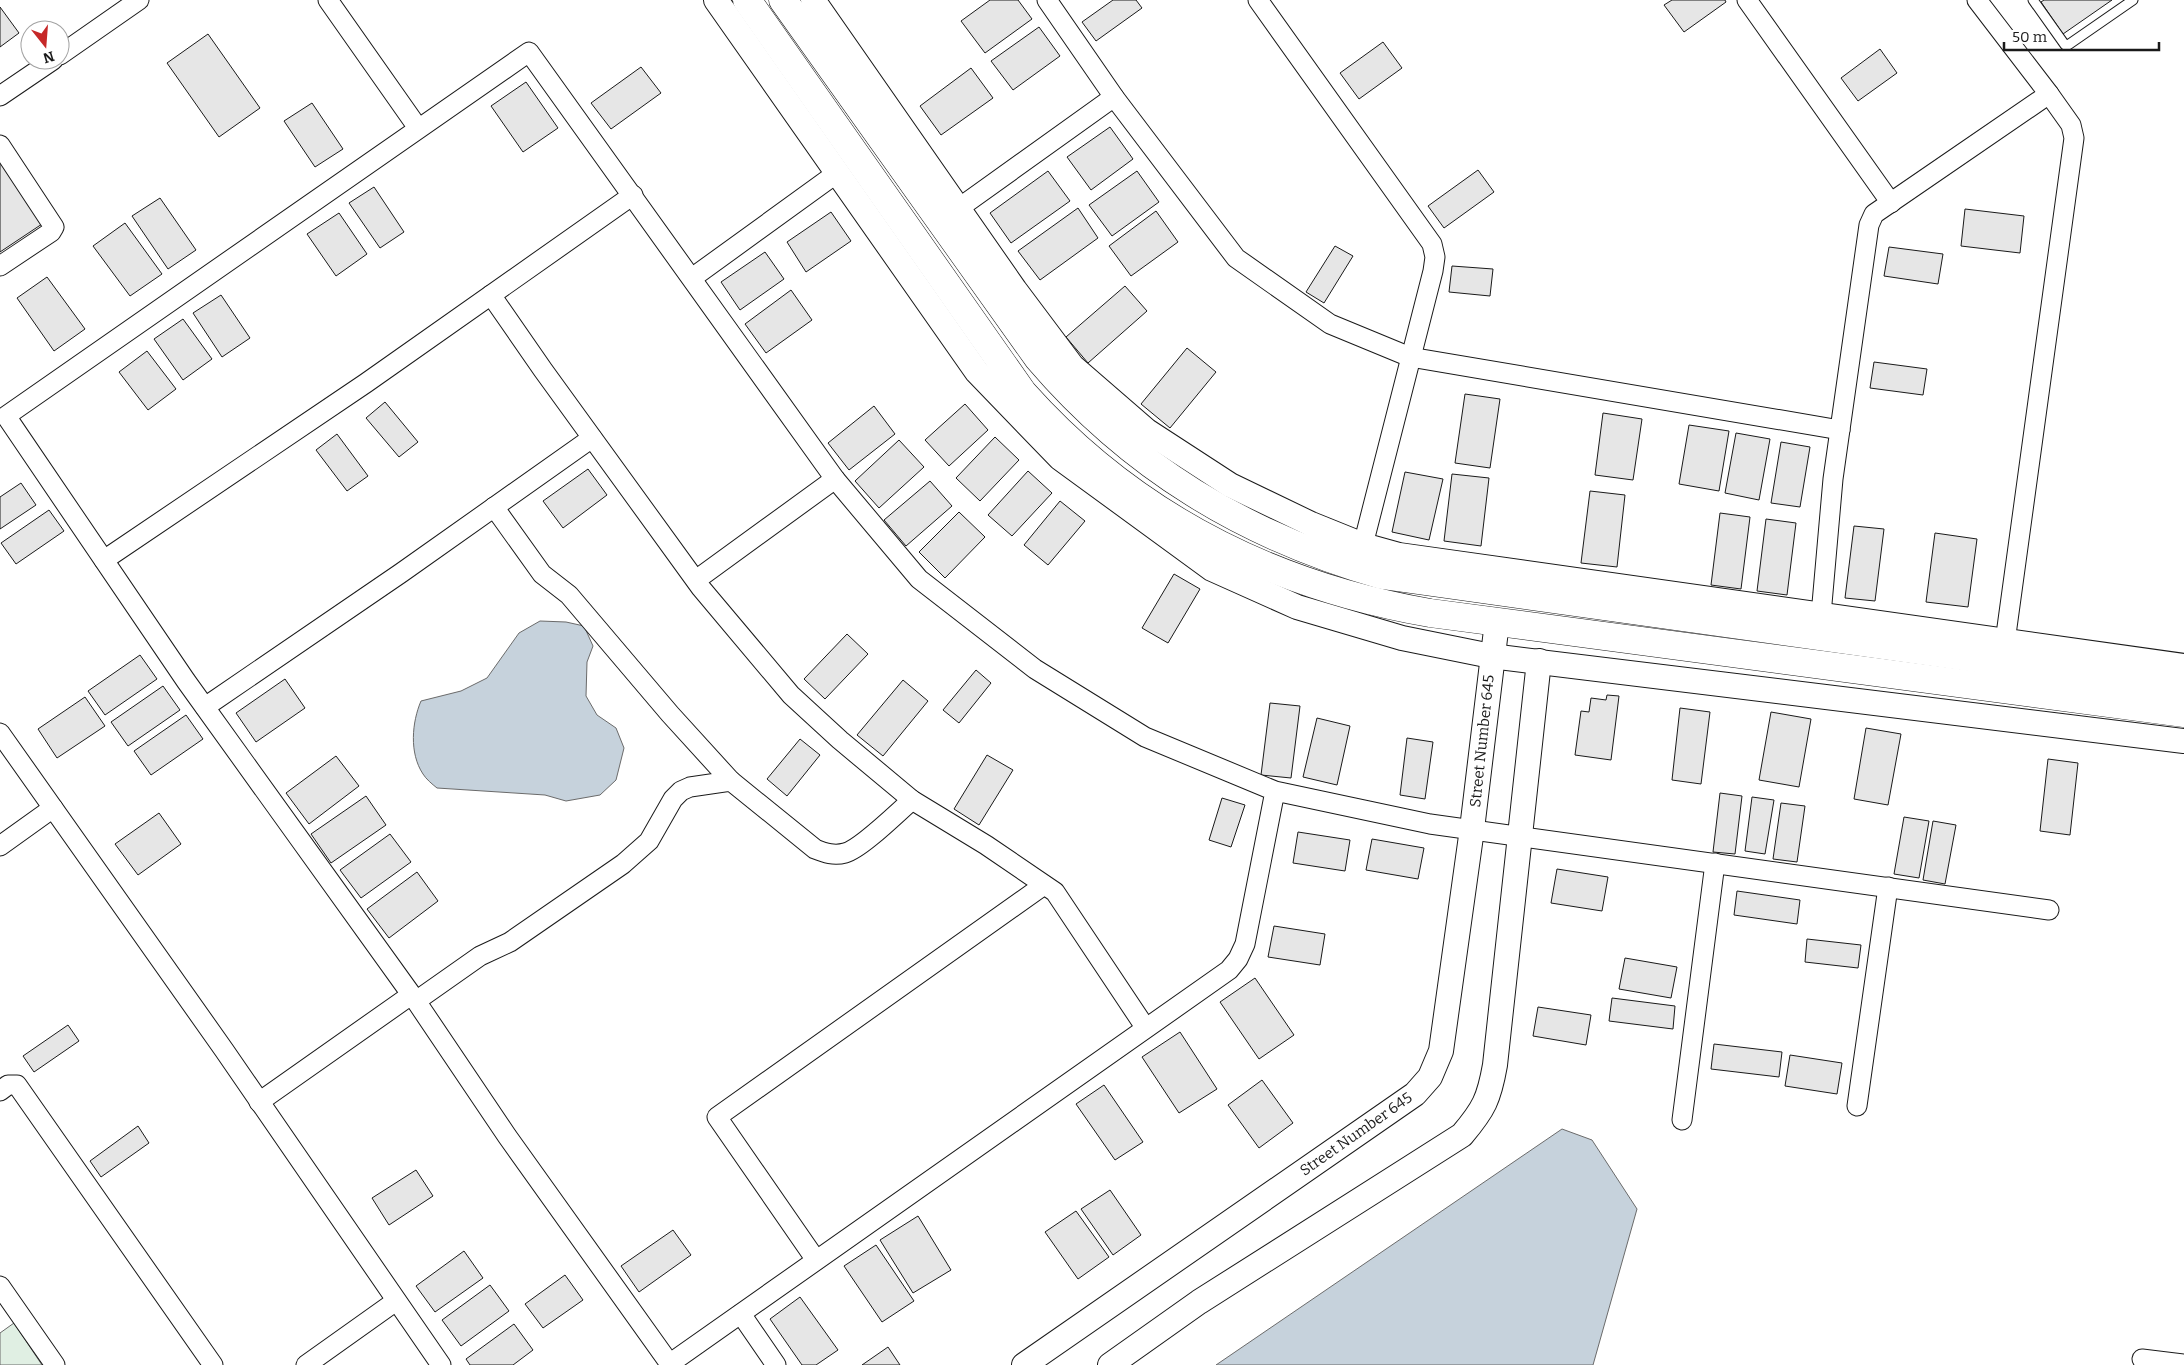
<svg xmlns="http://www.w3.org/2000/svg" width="2184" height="1365" viewBox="0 0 2184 1365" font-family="Bitter,serif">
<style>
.green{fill:#e0efe3;stroke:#6a6a6a}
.water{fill:#c6d2dc;stroke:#6a6a6a}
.building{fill:#e6e6e6;stroke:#1a1a1a}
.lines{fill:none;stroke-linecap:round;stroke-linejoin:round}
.service-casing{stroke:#1a1a1a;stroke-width:11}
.minor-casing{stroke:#1a1a1a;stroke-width:21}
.tertiary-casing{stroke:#1a1a1a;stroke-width:26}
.primary-casing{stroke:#1a1a1a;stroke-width:29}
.service{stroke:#fff;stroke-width:9}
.minor{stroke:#fff;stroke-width:19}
.tertiary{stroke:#fff;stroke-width:24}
.primary{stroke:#fff;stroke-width:28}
.labels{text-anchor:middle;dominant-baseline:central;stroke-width:4;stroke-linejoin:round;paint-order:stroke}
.street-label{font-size:15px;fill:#1a1a1a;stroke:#fff}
</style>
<rect width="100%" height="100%" fill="#fff"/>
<path class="green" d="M 14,1323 L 42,1365 L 0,1365 L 0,1333 Z"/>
<g class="water">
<path d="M 540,621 L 566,622 L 584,626 L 593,646 L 587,662 L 586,696 L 597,715 L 616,728 L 624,748 L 616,780 L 600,795 L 566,801 L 545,795 L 437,788 C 432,784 426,779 423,774 C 409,753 412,722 421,701 L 461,691 L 487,678 L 519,633 Z"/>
<path d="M 1562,1129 L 1592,1140 L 1637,1209 L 1593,1365 L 1216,1365 Z"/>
</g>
<g class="building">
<path d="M 990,0 L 1018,0 L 1032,19 L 985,53 L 961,21 Z"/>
<path d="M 1113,0 L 1136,0 L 1142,8 L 1096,41 L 1082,22 Z"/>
<path d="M 1672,0 L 1725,0 L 1726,2 L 1684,32 L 1664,5 Z"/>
<path d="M 2044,0 L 2112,0 L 2063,34 L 2041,2 Z"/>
<path d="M 0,7 L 19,33 L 0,47 Z"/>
<path d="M 1039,27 L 1060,56 L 1013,90 L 991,61 Z"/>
<path d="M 208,34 L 260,108 L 219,137 L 167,63 Z"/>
<path d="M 1383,42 L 1402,68 L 1359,99 L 1340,73 Z"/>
<path d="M 1880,49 L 1897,73 L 1858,101 L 1841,78 Z"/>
<path d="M 641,67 L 661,93 L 611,129 L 591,103 Z"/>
<path d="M 971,68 L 993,98 L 941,135 L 920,106 Z"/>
<path d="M 526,82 L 558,128 L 523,152 L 491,106 Z"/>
<path d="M 312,103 L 343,149 L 315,167 L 284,121 Z"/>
<path d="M 1110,127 L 1133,159 L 1091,190 L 1067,157 Z"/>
<path d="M 0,158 L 45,222 L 0,252 Z"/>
<path d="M 1478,170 L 1494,192 L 1444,228 L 1428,206 Z"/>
<path d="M 1048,171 L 1070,201 L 1011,243 L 990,213 Z"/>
<path d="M 1137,171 L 1159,202 L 1112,236 L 1089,205 Z"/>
<path d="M 374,187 L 404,232 L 380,248 L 349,203 Z"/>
<path d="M 160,198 L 196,250 L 168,269 L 132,216 Z"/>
<path d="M 1078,208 L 1098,238 L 1040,280 L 1018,251 Z"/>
<path d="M 1965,209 L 2024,216 L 2020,253 L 1961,246 Z"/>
<path d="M 1156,211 L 1178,242 L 1131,276 L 1109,246 Z"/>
<path d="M 831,212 L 851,241 L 806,272 L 787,242 Z"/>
<path d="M 339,213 L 367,254 L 336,276 L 307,234 Z"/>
<path d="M 125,223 L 162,274 L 130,296 L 93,246 Z"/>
<path d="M 1335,246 L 1353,256 L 1324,303 L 1306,292 Z"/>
<path d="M 1889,247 L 1943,254 L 1938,284 L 1884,276 Z"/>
<path d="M 765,252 L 784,279 L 740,310 L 721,282 Z"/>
<path d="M 1452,266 L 1493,269 L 1490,296 L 1449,292 Z"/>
<path d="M 47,277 L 85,329 L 54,351 L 17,298 Z"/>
<path d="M 1125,286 L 1147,311 L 1088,363 L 1066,337 Z"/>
<path d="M 791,290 L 812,320 L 766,353 L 745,324 Z"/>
<path d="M 221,295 L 250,338 L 222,357 L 193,313 Z"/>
<path d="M 183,319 L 212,359 L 183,380 L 154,339 Z"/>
<path d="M 1187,348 L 1216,372 L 1170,428 L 1141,404 Z"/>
<path d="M 147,351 L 176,389 L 148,410 L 119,372 Z"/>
<path d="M 1874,362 L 1927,369 L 1923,395 L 1870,388 Z"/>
<path d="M 1465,394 L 1500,399 L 1490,468 L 1455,463 Z"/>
<path d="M 385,402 L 418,442 L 399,457 L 366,418 Z"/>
<path d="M 965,404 L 988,430 L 949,466 L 925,440 Z"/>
<path d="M 874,406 L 895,434 L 849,470 L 828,443 Z"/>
<path d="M 1603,413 L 1642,419 L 1633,480 L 1595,475 Z"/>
<path d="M 1689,425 L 1729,431 L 1719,491 L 1679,484 Z"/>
<path d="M 1736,433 L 1770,439 L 1759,500 L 1725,493 Z"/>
<path d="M 337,434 L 368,476 L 347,491 L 316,450 Z"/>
<path d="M 995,437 L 1019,460 L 980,501 L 956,478 Z"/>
<path d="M 899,440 L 924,467 L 879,508 L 855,481 Z"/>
<path d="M 1781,442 L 1810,447 L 1800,507 L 1771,503 Z"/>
<path d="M 588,469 L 607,495 L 563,528 L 543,501 Z"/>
<path d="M 1028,471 L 1052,493 L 1012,536 L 988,515 Z"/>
<path d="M 1405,472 L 1443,479 L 1429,540 L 1392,532 Z"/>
<path d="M 1452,474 L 1489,478 L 1481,546 L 1444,541 Z"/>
<path d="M 930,481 L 952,506 L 906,546 L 884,520 Z"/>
<path d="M 21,483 L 36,505 L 0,529 L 0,497 Z"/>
<path d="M 1590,491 L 1625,495 L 1617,567 L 1581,563 Z"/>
<path d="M 1060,501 L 1085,521 L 1048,565 L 1024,545 Z"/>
<path d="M 49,510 L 64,531 L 16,564 L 1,543 Z"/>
<path d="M 959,512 L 985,537 L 945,578 L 919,552 Z"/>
<path d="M 1720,513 L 1750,517 L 1741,589 L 1711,585 Z"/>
<path d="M 1766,519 L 1796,523 L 1787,595 L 1757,591 Z"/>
<path d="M 1854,526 L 1884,529 L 1875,601 L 1845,598 Z"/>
<path d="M 1935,533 L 1977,539 L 1968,607 L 1926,602 Z"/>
<path d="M 1174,574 L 1200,589 L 1168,643 L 1142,628 Z"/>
<path d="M 847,634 L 868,654 L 825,699 L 804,679 Z"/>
<path d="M 140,655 L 157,679 L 105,715 L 88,691 Z"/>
<path d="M 976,670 L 991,683 L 959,723 L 943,710 Z"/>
<path d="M 285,679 L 305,708 L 256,742 L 236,713 Z"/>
<path d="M 903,680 L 928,701 L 883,756 L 857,735 Z"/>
<path d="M 163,686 L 180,710 L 128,746 L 111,722 Z"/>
<path d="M 1607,695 L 1619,696 L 1611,760 L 1575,755 L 1581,711 L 1589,712 L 1591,698 L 1606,700 Z"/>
<path d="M 85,697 L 105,726 L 57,758 L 38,729 Z"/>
<path d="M 1270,703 L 1300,706 L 1291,778 L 1261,775 Z"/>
<path d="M 1680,708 L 1710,712 L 1701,784 L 1672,780 Z"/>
<path d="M 1771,712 L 1811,719 L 1799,787 L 1759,780 Z"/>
<path d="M 186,715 L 203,739 L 151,775 L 134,751 Z"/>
<path d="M 1317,718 L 1350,726 L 1337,785 L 1303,777 Z"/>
<path d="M 1866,728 L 1901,734 L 1888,805 L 1854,799 Z"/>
<path d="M 1407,738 L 1433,742 L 1425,799 L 1400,795 Z"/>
<path d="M 800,739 L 820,755 L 787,796 L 767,779 Z"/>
<path d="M 987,755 L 1013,770 L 979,825 L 954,809 Z"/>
<path d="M 336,756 L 359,786 L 309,824 L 286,793 Z"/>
<path d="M 2048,759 L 2078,763 L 2070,835 L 2040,831 Z"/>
<path d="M 1720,793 L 1742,796 L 1735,854 L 1713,852 Z"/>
<path d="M 366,796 L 386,825 L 331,863 L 311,834 Z"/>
<path d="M 1752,797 L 1774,800 L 1765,854 L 1745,851 Z"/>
<path d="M 1222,798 L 1245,805 L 1231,847 L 1209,840 Z"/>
<path d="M 1781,803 L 1805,806 L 1797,862 L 1773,859 Z"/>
<path d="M 159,813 L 181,844 L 138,875 L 115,844 Z"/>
<path d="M 1904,817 L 1929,821 L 1919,878 L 1894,874 Z"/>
<path d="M 1933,821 L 1956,825 L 1945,884 L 1923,880 Z"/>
<path d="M 1298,832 L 1350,840 L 1345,871 L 1293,863 Z"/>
<path d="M 390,834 L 411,862 L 361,898 L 340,870 Z"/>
<path d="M 1372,839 L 1424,848 L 1418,879 L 1366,870 Z"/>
<path d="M 1557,869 L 1608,877 L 1602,911 L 1551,903 Z"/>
<path d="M 417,872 L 438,901 L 389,938 L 367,909 Z"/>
<path d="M 1737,891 L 1800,900 L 1797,924 L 1734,915 Z"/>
<path d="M 1274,926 L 1325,934 L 1320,965 L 1268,957 Z"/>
<path d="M 1807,939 L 1861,945 L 1858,968 L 1805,962 Z"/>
<path d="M 1625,958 L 1677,967 L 1671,998 L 1619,989 Z"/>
<path d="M 1255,978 L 1294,1035 L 1259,1059 L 1220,1002 Z"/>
<path d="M 1612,998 L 1675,1006 L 1673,1029 L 1609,1021 Z"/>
<path d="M 1538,1007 L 1591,1015 L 1586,1045 L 1533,1036 Z"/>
<path d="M 68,1025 L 79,1041 L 34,1072 L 23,1056 Z"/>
<path d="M 1180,1032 L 1217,1089 L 1179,1113 L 1142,1057 Z"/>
<path d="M 1714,1044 L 1782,1052 L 1779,1077 L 1711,1069 Z"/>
<path d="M 1790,1055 L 1842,1063 L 1837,1094 L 1785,1086 Z"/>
<path d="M 1262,1080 L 1293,1123 L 1259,1148 L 1228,1105 Z"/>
<path d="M 1104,1085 L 1143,1142 L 1115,1160 L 1076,1104 Z"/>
<path d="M 138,1126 L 149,1143 L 101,1177 L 90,1161 Z"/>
<path d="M 416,1170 L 433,1196 L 389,1225 L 372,1198 Z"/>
<path d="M 1110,1190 L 1141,1235 L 1113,1255 L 1081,1209 Z"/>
<path d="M 1076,1211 L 1109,1257 L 1078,1279 L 1045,1232 Z"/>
<path d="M 918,1216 L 951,1270 L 913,1293 L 880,1240 Z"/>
<path d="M 673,1230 L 691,1255 L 639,1292 L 621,1266 Z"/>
<path d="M 876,1245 L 914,1301 L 882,1322 L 844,1266 Z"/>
<path d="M 464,1251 L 483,1278 L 435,1312 L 416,1286 Z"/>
<path d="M 565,1275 L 583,1300 L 543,1328 L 525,1304 Z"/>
<path d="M 490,1285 L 509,1311 L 461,1346 L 442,1320 Z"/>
<path d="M 800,1297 L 838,1350 L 816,1365 L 802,1365 L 770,1319 Z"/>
<path d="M 514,1324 L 533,1350 L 513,1365 L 470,1365 L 466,1359 Z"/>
<path d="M 888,1347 L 900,1365 L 862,1365 Z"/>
</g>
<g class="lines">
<g class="service-casing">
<path id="service" d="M 2033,0 L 2065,45 L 2068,45 L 2133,0"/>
</g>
<g class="minor-casing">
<g id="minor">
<path d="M 328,0 L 418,128"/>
<path d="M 1047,0 L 1114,97 L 1236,258 L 1330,324 L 1410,357 L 1840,430"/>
<path d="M 1258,0 L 1432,244 L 1435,257 L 1433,271 L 1363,545"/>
<path d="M 1747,0 L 1891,203"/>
<path d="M 1977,0 L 2049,94 L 2071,125 L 2074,138 L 2005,642"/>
<path d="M 60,55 L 139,0"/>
<path d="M 0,96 L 53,60"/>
<path d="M 0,145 L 54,227 L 51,232 L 0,266"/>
<path d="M 959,208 L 1114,97"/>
<path d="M 692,278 L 837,173"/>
<path d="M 491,295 L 543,370 L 701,588 L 791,695 L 840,740 L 912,800 L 986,845 L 1055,892 L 1145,1027"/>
<path d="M 494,507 L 542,574 L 569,595 L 670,714 L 731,781"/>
<path d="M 104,560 L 366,383 L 633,195"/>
<path d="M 696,580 L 835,479"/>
<path d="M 1821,615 L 1833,479 L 1869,225 L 1874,214 L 2049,94"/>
<path d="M 205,707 L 401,573 L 592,438"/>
<path d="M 0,733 L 224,1050 L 441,1365"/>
<path d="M 1275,791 L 1245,944 L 1238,959 L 1229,970 L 672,1362 L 667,1360 L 507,1136 L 416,1001 L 186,681 L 6,416 L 529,52 L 835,479 L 919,579 L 1035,669 L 1145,737 L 1275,791 L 1430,824 L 2049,910"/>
<path d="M 0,846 L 53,808"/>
<path d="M 416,1001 L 480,956 L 510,942 L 623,864 L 649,841 L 673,799 L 681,791 L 690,787 L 731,781 L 815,849 C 825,853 834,856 845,853 C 861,849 898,812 912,800"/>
<path d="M 0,1091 L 8,1085 L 17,1085 L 213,1365"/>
<path d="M 259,1102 L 411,995"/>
<path d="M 1857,1106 L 1888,887"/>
<path d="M 1682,1120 L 1715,863"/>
<path d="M 816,1260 L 717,1117 L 1044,885"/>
<path d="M 0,1286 L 55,1365"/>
<path d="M 741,1314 L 776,1365"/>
<path d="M 2142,1359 L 2184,1364"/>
<path d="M 306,1365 L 396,1301"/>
</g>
</g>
<g class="tertiary-casing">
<g id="tertiary">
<path d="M 716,0 L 977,372 L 1060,458 L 1212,569 L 1297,607 L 1402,638 L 1491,656 L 2184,741"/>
<path d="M 813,0 L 1015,290 L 1072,366 L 1147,431 L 1230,485 L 1311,524 L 1363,545 L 1399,555 L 2184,666"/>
<path d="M 1024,1365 L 1415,1094 L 1430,1077 L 1441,1051 L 1472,829 L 1497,622"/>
<path d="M 1110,1365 L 1199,1302 L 1462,1135 C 1484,1109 1489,1099 1495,1065 L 1539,661"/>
</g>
</g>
<g class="primary-casing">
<g id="primary">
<path d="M 747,0 L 1023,393 C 1132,515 1270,585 1430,613 L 2184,713"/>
<path d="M 783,0 L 1038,358 C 1131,467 1245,536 1382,575 L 2184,687"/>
</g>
</g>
<use href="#service" class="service"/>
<use href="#minor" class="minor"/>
<use href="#tertiary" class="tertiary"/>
<use href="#primary" class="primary"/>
</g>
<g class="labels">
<g class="street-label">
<text transform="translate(1482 741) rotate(-84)">Street Number 645</text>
<text transform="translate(1356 1134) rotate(-35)">Street Number 645</text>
</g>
</g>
<g transform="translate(45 45) rotate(163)"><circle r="24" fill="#ffffff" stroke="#a3a3a3"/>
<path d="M0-4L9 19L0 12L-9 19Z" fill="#c62828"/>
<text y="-8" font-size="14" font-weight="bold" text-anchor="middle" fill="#1a1a1a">N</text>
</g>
<path d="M2004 42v8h155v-8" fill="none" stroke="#1a1a1a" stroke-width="2.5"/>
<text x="2012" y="42" font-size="15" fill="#1a1a1a" stroke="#ffffff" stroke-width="4" paint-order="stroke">50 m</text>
</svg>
